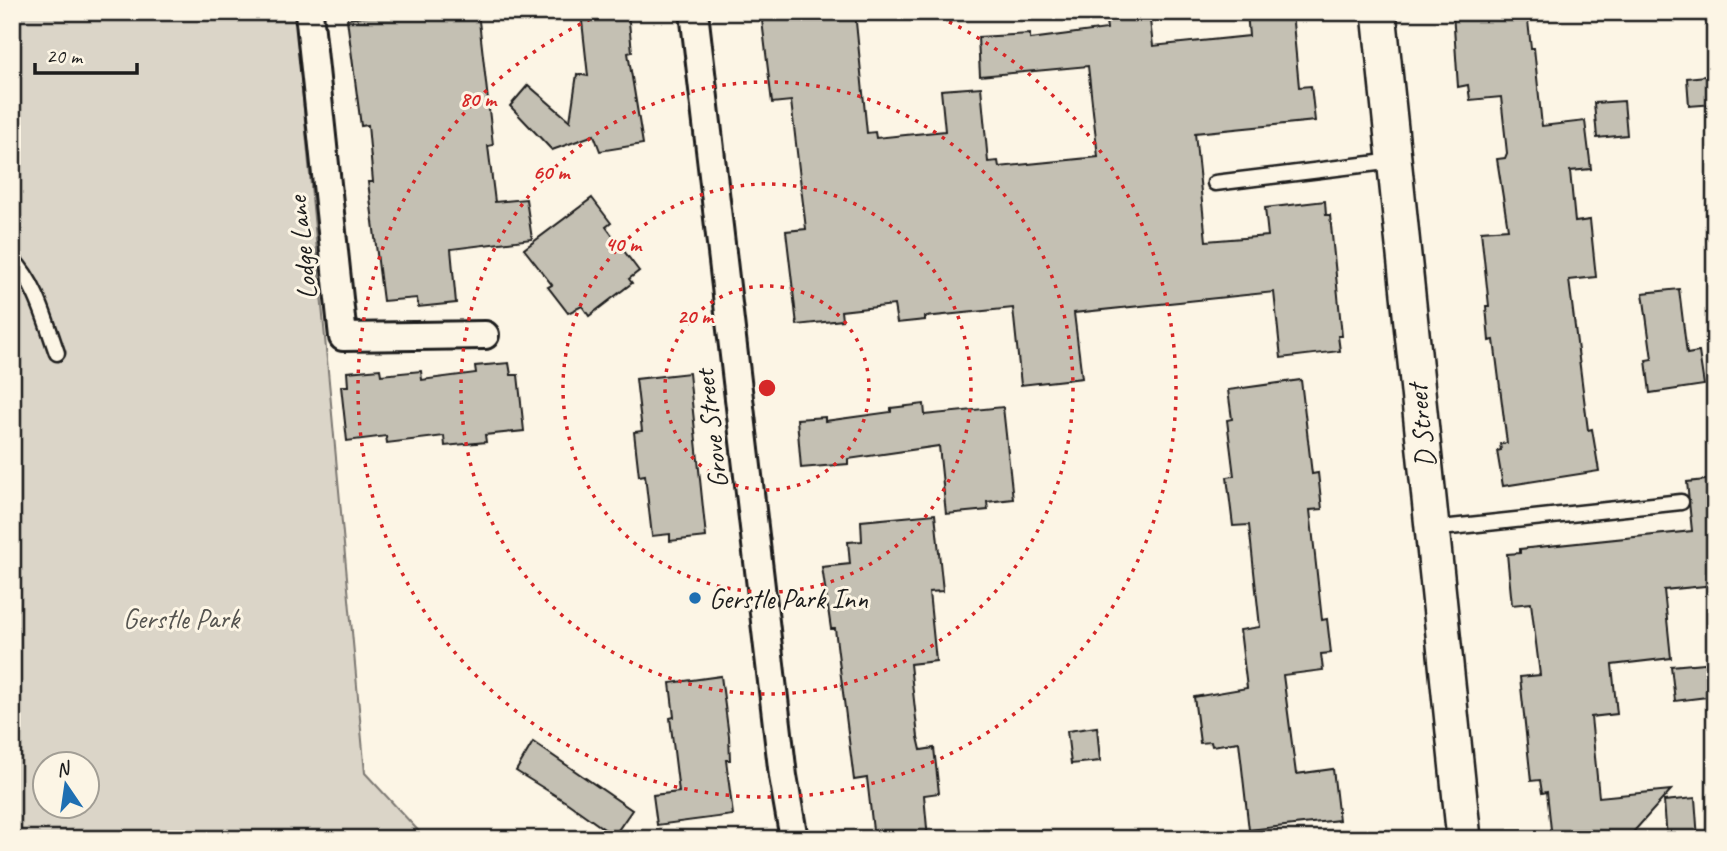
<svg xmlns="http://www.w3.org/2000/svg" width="1727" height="851" viewBox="0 0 1727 851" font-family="Caveat,sans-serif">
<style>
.green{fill:#dbd5c8;stroke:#7c7872;stroke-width:2;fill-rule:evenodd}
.building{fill:#c4c0b3;stroke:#1c1c1c;stroke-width:2}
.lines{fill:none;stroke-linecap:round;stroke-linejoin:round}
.service-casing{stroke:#1c1c1c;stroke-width:19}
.minor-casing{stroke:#1c1c1c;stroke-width:32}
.tertiary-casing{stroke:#1c1c1c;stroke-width:38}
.service{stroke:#fcf5e5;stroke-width:14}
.minor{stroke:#fcf5e5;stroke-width:26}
.tertiary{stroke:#fcf5e5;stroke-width:33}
.ring{fill:none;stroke:#d62828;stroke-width:3.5;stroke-dasharray:3.5 7}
.poi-dot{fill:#1f6fb2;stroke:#fcf5e5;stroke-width:2.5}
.labels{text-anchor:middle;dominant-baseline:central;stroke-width:6;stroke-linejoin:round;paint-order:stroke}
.street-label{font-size:28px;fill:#1c1c1c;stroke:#fcf5e5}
.poi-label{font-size:28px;fill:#1c1c1c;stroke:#fcf5e5;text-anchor:start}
.park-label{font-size:28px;fill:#555450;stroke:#fcf5e5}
.centre{fill:#d62828;stroke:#fcf5e5;stroke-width:3.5}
.ring-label{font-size:21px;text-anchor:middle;font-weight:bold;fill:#d62828;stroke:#fcf5e5;stroke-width:6;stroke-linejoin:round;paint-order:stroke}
</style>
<rect width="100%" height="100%" fill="#fcf5e5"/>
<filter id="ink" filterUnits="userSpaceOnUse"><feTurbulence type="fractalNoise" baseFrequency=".0143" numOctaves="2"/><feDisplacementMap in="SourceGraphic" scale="14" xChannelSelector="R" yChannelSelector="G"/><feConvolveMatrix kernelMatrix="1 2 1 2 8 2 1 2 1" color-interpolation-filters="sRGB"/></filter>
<g filter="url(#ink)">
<path class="green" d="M 12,12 L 295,12 L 365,773 L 426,839 L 12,839 ZM 46,764 L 88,764 L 88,806 L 46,806 Z"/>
<g class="building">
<path d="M 399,12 L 478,12 L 493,145 L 488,146 L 495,202 L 526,199 L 532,239 L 451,249 L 456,303 L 418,307 L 417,298 L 383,301 L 368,182 L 373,182 L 368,125 L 361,126 L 347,19 Z"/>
<path d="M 581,12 L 628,12 L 632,52 L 628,53 L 643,144 L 600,151 L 594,135 L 552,150 L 510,106 L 528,85 L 570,121 L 577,74 L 588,76 Z"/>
<path d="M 761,12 L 855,12 L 867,133 L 875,132 L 876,138 L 945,131 L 941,90 L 981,87 L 988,162 L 998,161 L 999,167 L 1098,157 L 1088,66 L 980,76 L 978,37 L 1030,34 L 1030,39 L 1107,29 L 1105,12 L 1149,12 L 1153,46 L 1249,36 L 1247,12 L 1292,12 L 1299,87 L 1311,86 L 1315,121 L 1195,133 L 1206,241 L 1268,236 L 1265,208 L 1325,201 L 1326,215 L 1330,215 L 1342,336 L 1338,336 L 1340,351 L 1281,358 L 1274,292 L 1074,313 L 1082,378 L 1021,385 L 1013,308 L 925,317 L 925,320 L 897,323 L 894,305 L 841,311 L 842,320 L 797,325 L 786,231 L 806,229 L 791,101 L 772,103 Z"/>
<path d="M 1453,12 L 1527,12 L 1531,48 L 1534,48 L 1542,126 L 1585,121 L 1591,169 L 1570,171 L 1575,222 L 1590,220 L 1596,277 L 1569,280 L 1588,430 L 1592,429 L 1599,471 L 1503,486 L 1497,451 L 1501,450 L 1500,444 L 1507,443 L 1494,340 L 1489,341 L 1486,306 L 1489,306 L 1481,231 L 1508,229 L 1497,159 L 1505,158 L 1507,153 L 1501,97 L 1470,100 L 1468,85 L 1458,87 Z"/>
<path d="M 1715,75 L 1715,104 L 1689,106 L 1687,78 Z"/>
<path d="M 1624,101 L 1627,135 L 1597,138 L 1594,103 Z"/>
<path d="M 592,198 L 611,223 L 606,227 L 639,271 L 629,279 L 632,283 L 589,316 L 582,306 L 568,313 L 548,287 L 552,285 L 524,249 Z"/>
<path d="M 1679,289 L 1687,354 L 1699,352 L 1704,385 L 1650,393 L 1646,360 L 1652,359 L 1643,293 Z"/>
<path d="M 509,363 L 511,375 L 518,375 L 524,431 L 485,435 L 486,442 L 445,446 L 444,436 L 387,443 L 386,436 L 347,441 L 341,386 L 348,386 L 347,372 L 380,369 L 381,375 L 421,371 L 422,380 L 476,373 L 475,366 Z"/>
<path d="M 689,373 L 706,537 L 670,541 L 670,534 L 652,536 L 645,475 L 639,476 L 634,432 L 642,431 L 636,379 Z"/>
<path d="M 1301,380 L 1312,474 L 1318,473 L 1322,509 L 1310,510 L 1322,620 L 1327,619 L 1331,653 L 1321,654 L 1323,670 L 1283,675 L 1296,774 L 1333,769 L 1339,820 L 1249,830 L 1239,742 L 1212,746 L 1211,742 L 1200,743 L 1194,697 L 1247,688 L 1240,630 L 1260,627 L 1249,525 L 1233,526 L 1227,477 L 1234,476 L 1227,420 L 1232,419 L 1228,390 Z"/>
<path d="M 924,404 L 925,415 L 1003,407 L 1013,499 L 987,502 L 988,510 L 946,514 L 939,446 L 848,459 L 848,464 L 801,468 L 797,419 L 825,417 L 825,421 L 891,412 L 891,408 Z"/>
<path d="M 1715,479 L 1715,585 L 1664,590 L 1671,658 L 1612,665 L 1617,714 L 1591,717 L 1599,797 L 1671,790 L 1627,839 L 1552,839 L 1547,792 L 1542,793 L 1540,780 L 1531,781 L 1520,677 L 1540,675 L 1531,603 L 1512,605 L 1507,554 L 1520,553 L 1520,549 L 1692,531 L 1687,482 Z"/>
<path d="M 935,514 L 943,591 L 929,592 L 936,661 L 910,664 L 918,737 L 921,750 L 934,748 L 939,793 L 924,795 L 928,839 L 874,839 L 867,778 L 854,780 L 835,629 L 831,629 L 822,567 L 850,564 L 848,542 L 862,541 L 861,521 Z"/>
<path d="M 1715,662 L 1715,696 L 1675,701 L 1671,666 Z"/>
<path d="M 721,676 L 729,736 L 730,760 L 726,760 L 733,815 L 657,825 L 653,795 L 679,792 L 670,718 L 674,717 L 670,683 Z"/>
<path d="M 1097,727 L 1100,761 L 1071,764 L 1067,731 Z"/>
<path d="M 533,742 L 632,810 L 614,836 L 566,802 L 516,771 Z"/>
<path d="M 1695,798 L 1698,839 L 1667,839 L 1664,801 Z"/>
</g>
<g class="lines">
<g class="service-casing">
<g id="service">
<path d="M 1215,183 L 1394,161"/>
<path d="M 12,259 C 36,283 46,322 57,353"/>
<path d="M 1432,529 L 1681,502"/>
</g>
</g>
<g class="minor-casing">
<g id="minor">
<path d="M 309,12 L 343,337 L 485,335"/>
<path d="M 694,12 L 783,776 L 794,839"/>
</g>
</g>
<g class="tertiary-casing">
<path id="tertiary" d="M 1379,12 L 1464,839"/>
</g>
<use href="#service" class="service"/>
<use href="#minor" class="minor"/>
<use href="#tertiary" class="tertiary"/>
</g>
</g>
<g class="ring">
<circle cx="767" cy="388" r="102"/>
<circle cx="767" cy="388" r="204"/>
<circle cx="767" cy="388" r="306"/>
<path d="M930 13A409 409 0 1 1 604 13"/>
</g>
<circle class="poi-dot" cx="695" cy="598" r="7"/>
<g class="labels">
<g class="street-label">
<text transform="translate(302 248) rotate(-96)">Lodge Lane</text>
<text transform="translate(1421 426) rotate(-96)">D Street</text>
<text transform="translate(711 429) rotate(-97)">Grove Street</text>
</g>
<g class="poi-label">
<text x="709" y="598">Gerstle Park Inn</text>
</g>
<g class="park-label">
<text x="181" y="618">Gerstle Park</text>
</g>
</g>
<circle cx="767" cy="388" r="10" class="centre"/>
<g class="ring-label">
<text x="478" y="106">80 m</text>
<text x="551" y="179">60 m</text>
<text x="623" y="251">40 m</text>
<text x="695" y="323">20 m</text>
</g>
<rect width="1727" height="851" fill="none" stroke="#fcf5e5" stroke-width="42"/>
<rect x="21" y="21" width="1685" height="809" fill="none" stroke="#1c1c1c" stroke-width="2.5" filter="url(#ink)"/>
<g transform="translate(66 785) rotate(347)"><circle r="33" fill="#fcf5e5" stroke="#a29e95" stroke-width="2"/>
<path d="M0-5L12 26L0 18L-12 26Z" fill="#1f6fb2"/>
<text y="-10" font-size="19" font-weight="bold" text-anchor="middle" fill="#1c1c1c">N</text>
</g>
<path d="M35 63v10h102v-10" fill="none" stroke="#1c1c1c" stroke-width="3.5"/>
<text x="46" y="63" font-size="21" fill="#1c1c1c" stroke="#fcf5e5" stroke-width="5" paint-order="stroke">20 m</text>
</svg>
